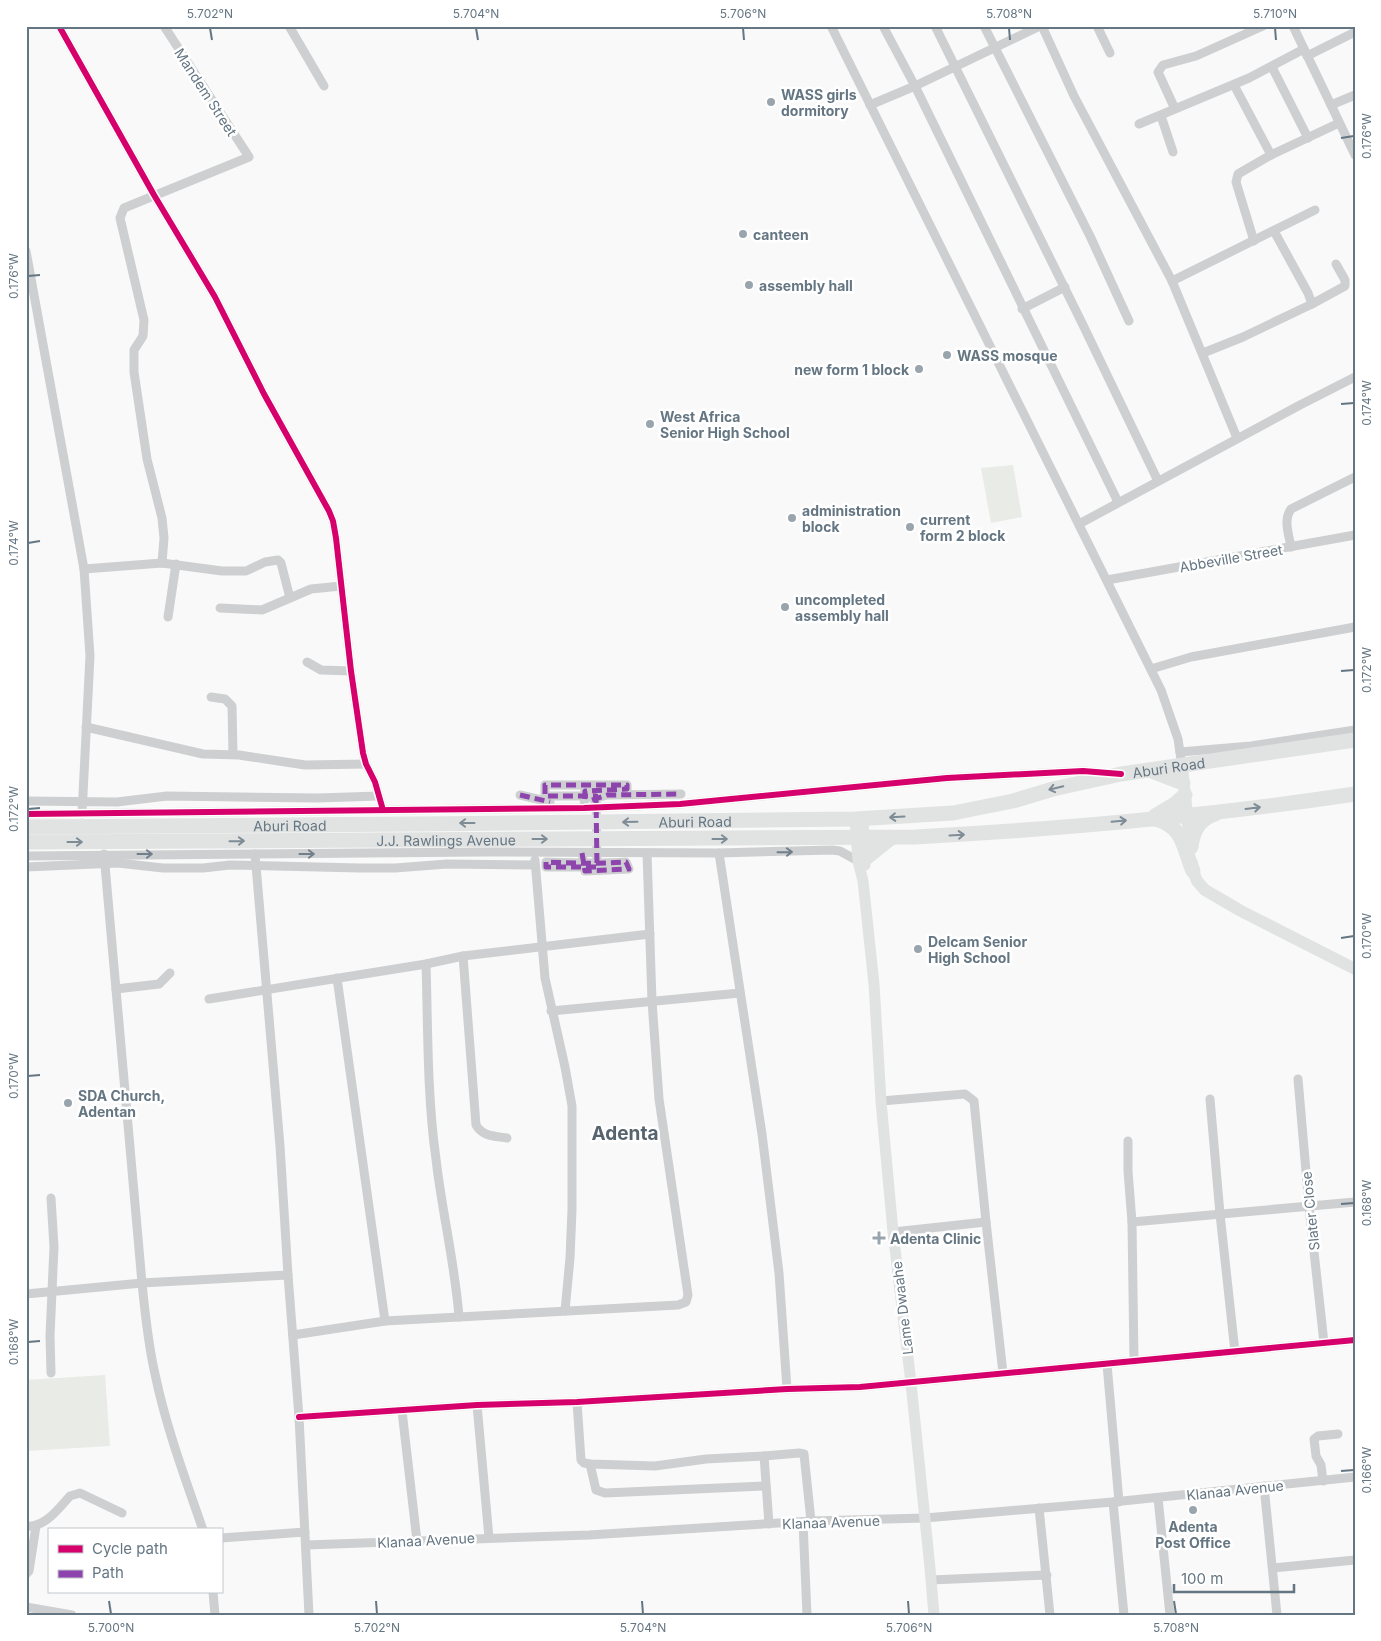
<svg xmlns="http://www.w3.org/2000/svg" width="1381" height="1641" viewBox="0 0 1381 1641" font-family="Inter,sans-serif">
<style>
.green{fill:#e8ebe6}
.lines{fill:none;stroke-linecap:round;stroke-linejoin:round}
.street{stroke:#cecfd0;stroke-width:9}
.secondary{stroke:#e1e2e2;stroke-width:11}
.primary{stroke:#e1e2e2;stroke-width:12}
.highway{stroke:#e1e2e2;stroke-width:15}
.quiet{stroke:#8e44ad;stroke-width:5;stroke-dasharray:10 5;stroke-linecap:butt}
.cycleway-casing{stroke:#fff;stroke-width:9}
.cycleway{stroke:#d6006c;stroke-width:6}
.oneway{stroke:#7e8c96}
.oneway2{stroke:#707f8b}
.ticks{fill:none;stroke:#657683;stroke-width:2}
.poi-dot{fill:#99a4ac;stroke:#fff;stroke-width:2}
.labels{text-anchor:middle;dominant-baseline:central;stroke-width:5;stroke-linejoin:round;paint-order:stroke}
.street-label{font-size:14px;fill:#657683;stroke:#fff}
.poi-label{font-size:14px;font-weight:bold;fill:#657683;stroke:#fff;text-anchor:start}
.district-label{font-size:19px;font-weight:bold;fill:#57646e;stroke:#fff}
.neatline{fill:none;stroke:#657683;stroke-width:2}
.ticks-label{font-size:12px;text-anchor:middle;fill:#657683}
</style>
<rect width="100%" height="100%" fill="#f9f9f9"/>
<g class="green">
<path d="M 1013,465 L 1022,517 L 991,523 L 981,468 Z"/>
<path d="M 105,1375 L 110,1446 L 26,1451 L 26,1380 Z"/>
</g>
<g class="lines">
<g class="street">
<path d="M 59,26 L 154,195 L 215,297 L 264,394 L 329,511 L 333,521 L 336,538 L 351,671 L 363,753 L 366,764 L 375,782 L 383,810"/>
<path d="M 289,26 L 324,86"/>
<path d="M 831,26 L 1161,690 L 1178,739 L 1182,766"/>
<path d="M 883,26 L 915,86 L 1118,502"/>
<path d="M 935,26 L 1082,323 L 1158,481"/>
<path d="M 984,26 L 1090,236 L 1129,321"/>
<path d="M 1042,26 L 1074,96 L 1172,281 L 1237,438"/>
<path d="M 1097,26 L 1110,53"/>
<path d="M 1293,26 L 1355,155"/>
<path d="M 1307,56 L 1355,32"/>
<path d="M 1272,67 L 1308,138"/>
<path d="M 1234,85 L 1271,155"/>
<path d="M 870,105 L 915,86 L 1040,26"/>
<path d="M 1331,105 L 1355,95"/>
<path d="M 1175,109 L 1158,72 L 1163,65 L 1196,56 L 1263,26"/>
<path d="M 1161,116 L 1173,152"/>
<path d="M 1139,124 L 1249,78 L 1304,49"/>
<path d="M 1254,241 L 1236,182 L 1238,174 L 1271,155 L 1339,123"/>
<path d="M 26,251 L 84,569 L 90,656 L 82,814"/>
<path d="M 1172,281 L 1315,210"/>
<path d="M 1312,304 L 1345,286 L 1345,280 L 1336,264"/>
<path d="M 1022,309 L 1065,287"/>
<path d="M 1203,353 L 1243,337 L 1312,304 L 1308,293 L 1274,231"/>
<path d="M 1079,524 L 1300,405 L 1355,377"/>
<path d="M 1291,547 C 1289,535 1283,520 1291,509 L 1355,477"/>
<path d="M 162,563 L 164,538 L 162,518 L 147,459 L 134,372 L 134,350 L 143,336 L 144,320 L 120,218 L 124,208 L 249,157 L 164,26"/>
<path d="M 84,569 L 162,563 L 222,571 L 246,571 L 265,562 L 278,560 L 281,563 L 290,598"/>
<path d="M 1107,580 L 1355,535"/>
<path d="M 220,608 L 262,610 L 311,589 L 341,586"/>
<path d="M 168,617 L 176,564"/>
<path d="M 307,662 L 321,670 L 351,671"/>
<path d="M 1151,669 L 1191,657 L 1355,627"/>
<path d="M 211,697 L 225,699 L 232,706 L 233,754"/>
<path d="M 86,727 L 203,754 L 239,755 L 305,765 L 366,764"/>
<path d="M 1180,752 L 1251,746 L 1355,730"/>
<path d="M 520,795 L 550,802"/>
<path d="M 593,799 L 607,795 L 681,794"/>
<path d="M 26,801 L 117,802 L 167,796 L 318,798 L 379,796"/>
<path d="M 26,814 L 584,808 L 680,804 L 947,778 L 1083,771 L 1104,773"/>
<path d="M 582,853 L 585,871 L 629,869 L 626,862 C 599,864 573,863 546,862 L 546,867 L 597,867 L 596,796 L 545,796 L 545,785 L 627,785 L 627,789 L 585,791 L 584,808"/>
<path d="M 719,853 L 762,1134 L 779,1273 L 787,1389"/>
<path d="M 104,854 L 142,1283 C 145,1313 148,1344 155,1374 C 166,1427 185,1478 203,1530"/>
<path d="M 255,854 L 280,1146 L 288,1275 L 299,1417 L 309,1615"/>
<path d="M 26,856 L 483,852 L 719,853 L 832,850 L 840,851 L 858,861"/>
<path d="M 535,860 L 545,978 L 565,1067 L 572,1106 L 572,1210 L 570,1258 L 565,1311"/>
<path d="M 26,867 L 118,863 L 163,868 L 203,868 L 230,865 L 360,868 L 395,868 L 447,864 L 535,865"/>
<path d="M 463,956 L 476,1125 C 483,1137 495,1136 507,1138"/>
<path d="M 426,964 C 428,1029 427,1095 436,1159 C 442,1212 455,1264 459,1317"/>
<path d="M 337,978 L 385,1321"/>
<path d="M 116,989 L 159,984 L 170,973"/>
<path d="M 209,999 L 426,964 L 463,956 L 650,934"/>
<path d="M 551,1011 L 740,993"/>
<path d="M 1298,1079 L 1309,1206 L 1324,1343"/>
<path d="M 1210,1099 L 1220,1214 L 1235,1352"/>
<path d="M 881,1101 L 965,1094 L 974,1101 L 986,1222 L 1003,1373"/>
<path d="M 1128,1141 L 1128,1171 L 1132,1222 L 1134,1361"/>
<path d="M 1132,1222 L 1355,1202"/>
<path d="M 893,1232 L 986,1222"/>
<path d="M 26,1294 L 142,1283 L 288,1275"/>
<path d="M 293,1335 L 385,1321 L 678,1305 L 686,1302 L 688,1295 L 659,1099 L 652,1001 L 647,853"/>
<path d="M 1107,1364 L 1119,1502"/>
<path d="M 51,1373 L 50,1336 L 54,1247 L 51,1198"/>
<path d="M 577,1402 L 581,1460 L 584,1463 L 590,1464 L 655,1466 L 706,1459 L 764,1456 L 769,1524"/>
<path d="M 477,1405 L 489,1538"/>
<path d="M 402,1411 L 417,1541"/>
<path d="M 299,1417 L 477,1405 L 577,1402 L 787,1389 L 860,1387 L 1355,1340"/>
<path d="M 764,1456 L 799,1453 L 804,1454 L 811,1521"/>
<path d="M 590,1464 L 596,1490 L 605,1493 L 766,1486"/>
<path d="M 1323,1481 L 1321,1465 L 1316,1456 L 1314,1439 L 1318,1436 L 1338,1434"/>
<path d="M 1264,1486 L 1277,1615"/>
<path d="M 1158,1498 L 1170,1615"/>
<path d="M 1113,1502 L 1124,1615"/>
<path d="M 1039,1508 L 1050,1615"/>
<path d="M 803,1522 L 807,1615"/>
<path d="M 26,1526 C 45,1528 58,1509 70,1496 L 80,1493 L 122,1513"/>
<path d="M 221,1538 L 305,1532"/>
<path d="M 306,1545 L 589,1535 L 811,1521 L 925,1518 L 1113,1502 L 1355,1477"/>
<path d="M 1273,1568 L 1355,1560"/>
<path d="M 26,1574 L 29,1571 L 36,1526"/>
<path d="M 931,1580 L 1047,1575"/>
<path d="M 213,1592 L 215,1615"/>
<path d="M 26,1607 L 72,1615"/>
</g>
<g class="secondary">
<path d="M 855,819 L 858,861 L 863,881 L 874,984 L 881,1101 L 893,1232 L 911,1383 L 930,1568 L 934,1615"/>
<path d="M 863,819 L 865,865"/>
</g>
<g class="primary">
<path d="M 1182,766 L 1190,843"/>
<path d="M 1192,863 L 1193,871 L 1197,881 L 1205,890 L 1241,911 L 1355,969"/>
</g>
<g class="highway">
<path d="M 1154,772 L 1183,783"/>
<path d="M 1155,816 L 1175,804 L 1185,795"/>
<path d="M 1155,819 C 1184,826 1183,848 1193,871"/>
<path id="s1" d="M 26,827 C 302,825 579,823 855,819 L 953,813 L 1013,801 L 1053,789 L 1121,774 L 1355,740"/>
<path id="s2" d="M 26,842 L 915,837 C 1062,829 1209,816 1355,794"/>
<path d="M 1191,847 C 1193,831 1199,819 1215,814"/>
<path d="M 866,858 L 891,838"/>
</g>
<g class="quiet">
<path d="M 520,795 L 550,802"/>
<path d="M 592,800 L 607,795 L 681,794"/>
<path d="M 582,853 L 585,871 L 629,869 L 626,862 C 599,864 573,863 546,862 L 546,867 L 597,867 L 596,796 L 545,796 L 545,785 L 627,785 L 627,789 L 585,791 L 584,808"/>
</g>
<g class="cycleway-casing">
<g id="cycleway">
<path d="M 59,26 L 154,195 L 215,297 L 264,394 L 329,511 L 333,521 L 336,538 L 351,671 L 363,753 L 366,764 L 375,782 L 383,810"/>
<path d="M 26,814 L 584,808 L 680,804 L 947,778 L 1083,771 L 1121,774"/>
<path d="M 299,1417 L 477,1405 L 577,1402 L 787,1389 L 860,1387 L 1355,1340"/>
</g>
</g>
<use href="#cycleway" class="cycleway"/>
</g>
<defs><path id="oneway-shaft" d="M-6 0H5M1.5-3L5.5 0L1.5 3" fill="none" stroke-width="1.6" stroke-linecap="round" stroke-linejoin="round" transform="scale(1.25)"/></defs>
<g class="oneway">
<use href="#oneway-shaft" transform="translate(1056 788) rotate(166)"/>
<use href="#oneway-shaft" transform="translate(1253 808) rotate(-7)"/>
<use href="#oneway-shaft" transform="translate(897 817) rotate(177)"/>
<use href="#oneway-shaft" transform="translate(1119 821) rotate(-5)"/>
<use href="#oneway-shaft" transform="translate(630 822) rotate(179)"/>
<use href="#oneway-shaft" transform="translate(467 823) rotate(-180)"/>
<use href="#oneway-shaft" transform="translate(957 835) rotate(-3)"/>
<use href="#oneway-shaft" transform="translate(540 839)"/>
<use href="#oneway-shaft" transform="translate(720 839)"/>
<use href="#oneway-shaft" transform="translate(237 841) rotate(-1)"/>
<use href="#oneway-shaft" transform="translate(75 842)"/>
</g>
<g class="oneway2">
<use href="#oneway-shaft" transform="translate(785 852) rotate(-1)"/>
<use href="#oneway-shaft" transform="translate(145 854)"/>
<use href="#oneway-shaft" transform="translate(307 854)"/>
</g>
<path class="ticks" d="M 210,28 L 212,40M 476,28 L 478,40M 743,28 L 744,40M 1009,28 L 1010,40M 1275,28 L 1276,40M 1341,138 L 1354,136M 28,276 L 40,275M 1341,404 L 1354,403M 28,543 L 40,541M 1341,671 L 1354,670M 28,809 L 40,808M 1341,938 L 1354,936M 28,1076 L 40,1075M 1341,1204 L 1354,1203M 28,1342 L 40,1341M 1341,1471 L 1354,1470M 109,1601 L 111,1614M 376,1601 L 377,1614M 642,1601 L 643,1614M 908,1601 L 909,1614M 1174,1601 L 1176,1614"/>
<g class="poi-dot">
<circle cx="771" cy="102" r="5"/>
<circle cx="743" cy="234" r="5"/>
<circle cx="749" cy="285" r="5"/>
<circle cx="947" cy="355" r="5"/>
<circle cx="919" cy="369" r="5"/>
<circle cx="650" cy="424" r="5"/>
<circle cx="792" cy="518" r="5"/>
<circle cx="910" cy="527" r="5"/>
<circle cx="785" cy="607" r="5"/>
<circle cx="918" cy="949" r="5"/>
<circle cx="68" cy="1103" r="5"/>
<path d="M876.5 1230.5h5v5h5v5h-5v5h-5v-5h-5v-5h5z"/>
<circle cx="1193" cy="1510" r="5"/>
</g>
<g class="labels">
<g class="street-label">
<text transform="translate(206 92) rotate(57)">Mandem Street</text>
<text transform="translate(1231 558) rotate(-10)">Abbeville Street</text>
<text stroke="none"><textPath href="#s1" startOffset="1148">Aburi Road</textPath></text>
<text stroke="none"><textPath href="#s1" startOffset="669">Aburi Road</textPath></text>
<text stroke="none"><textPath href="#s1" startOffset="264">Aburi Road</textPath></text>
<text stroke="none"><textPath href="#s2" startOffset="420">J.J. Rawlings Avenue</textPath></text>
<text transform="translate(1310 1211) rotate(-96)">Slater Close</text>
<text transform="translate(902 1308) rotate(-97)">Lame Dwaahe</text>
<text transform="translate(1235 1490) rotate(-6)">Klanaa Avenue</text>
<text transform="translate(831 1522) rotate(-2)">Klanaa Avenue</text>
<text transform="translate(426 1540) rotate(-3)">Klanaa Avenue</text>
</g>
<g class="poi-label">
<text x="781" y="94">WASS girls<tspan x="781" dy="16">dormitory</tspan></text>
<text x="753" y="234">canteen</text>
<text x="759" y="285">assembly hall</text>
<text x="957" y="355">WASS mosque</text>
<text x="909" y="369" text-anchor="end">new form 1 block</text>
<text x="660" y="416">West Africa<tspan x="660" dy="16">Senior High School</tspan></text>
<text x="802" y="510">administration<tspan x="802" dy="16">block</tspan></text>
<text x="920" y="519">current<tspan x="920" dy="16">form 2 block</tspan></text>
<text x="795" y="599">uncompleted<tspan x="795" dy="16">assembly hall</tspan></text>
<text x="928" y="941">Delcam Senior<tspan x="928" dy="16">High School</tspan></text>
<text x="78" y="1095">SDA Church,<tspan x="78" dy="16">Adentan</tspan></text>
<text x="890" y="1238">Adenta Clinic</text>
<text x="1193" y="1526" text-anchor="middle">Adenta<tspan x="1193" dy="16">Post Office</tspan></text>
</g>
<g class="district-label">
<text x="625" y="1133">Adenta</text>
</g>
</g>
<rect width="1381" height="1641" fill="none" stroke="#ffffff" stroke-width="55"/>
<rect x="48" y="1528" width="175" height="65" fill="#ffffff" stroke="#c1c8cd"/>
<rect x="58" y="1545" width="25" height="8" fill="#d6006c" stroke="#c1c8cd"/>
<text x="92" y="1554" font-size="15" fill="#657683">Cycle path</text>
<rect x="58" y="1570" width="25" height="8" fill="#8e44ad" stroke="#c1c8cd"/>
<text x="92" y="1578" font-size="15" fill="#657683">Path</text>
<path d="M1174 1584v8h120v-8" fill="none" stroke="#657683" stroke-width="2.5"/>
<text x="1181" y="1584" font-size="15" fill="#657683" stroke="#ffffff" stroke-width="4" paint-order="stroke">100 m</text>
<rect x="28" y="28" width="1326" height="1586" class="neatline"/>
<g class="ticks-label">
<text x="210" y="18">5.702°N</text>
<text x="476" y="18">5.704°N</text>
<text x="743" y="18">5.706°N</text>
<text x="1009" y="18">5.708°N</text>
<text x="1275" y="18">5.710°N</text>
<text transform="translate(1367 136) rotate(-90)" y="4">0.176°W</text>
<text transform="translate(14 276) rotate(-90)" y="4">0.176°W</text>
<text transform="translate(1367 403) rotate(-90)" y="4">0.174°W</text>
<text transform="translate(14 543) rotate(-90)" y="4">0.174°W</text>
<text transform="translate(1367 670) rotate(-90)" y="4">0.172°W</text>
<text transform="translate(14 809) rotate(-90)" y="4">0.172°W</text>
<text transform="translate(1367 936) rotate(-90)" y="4">0.170°W</text>
<text transform="translate(14 1076) rotate(-90)" y="4">0.170°W</text>
<text transform="translate(1367 1203) rotate(-90)" y="4">0.168°W</text>
<text transform="translate(14 1342) rotate(-90)" y="4">0.168°W</text>
<text transform="translate(1367 1470) rotate(-90)" y="4">0.166°W</text>
<text x="111" y="1632">5.700°N</text>
<text x="377" y="1632">5.702°N</text>
<text x="643" y="1632">5.704°N</text>
<text x="909" y="1632">5.706°N</text>
<text x="1176" y="1632">5.708°N</text>
</g>
</svg>
